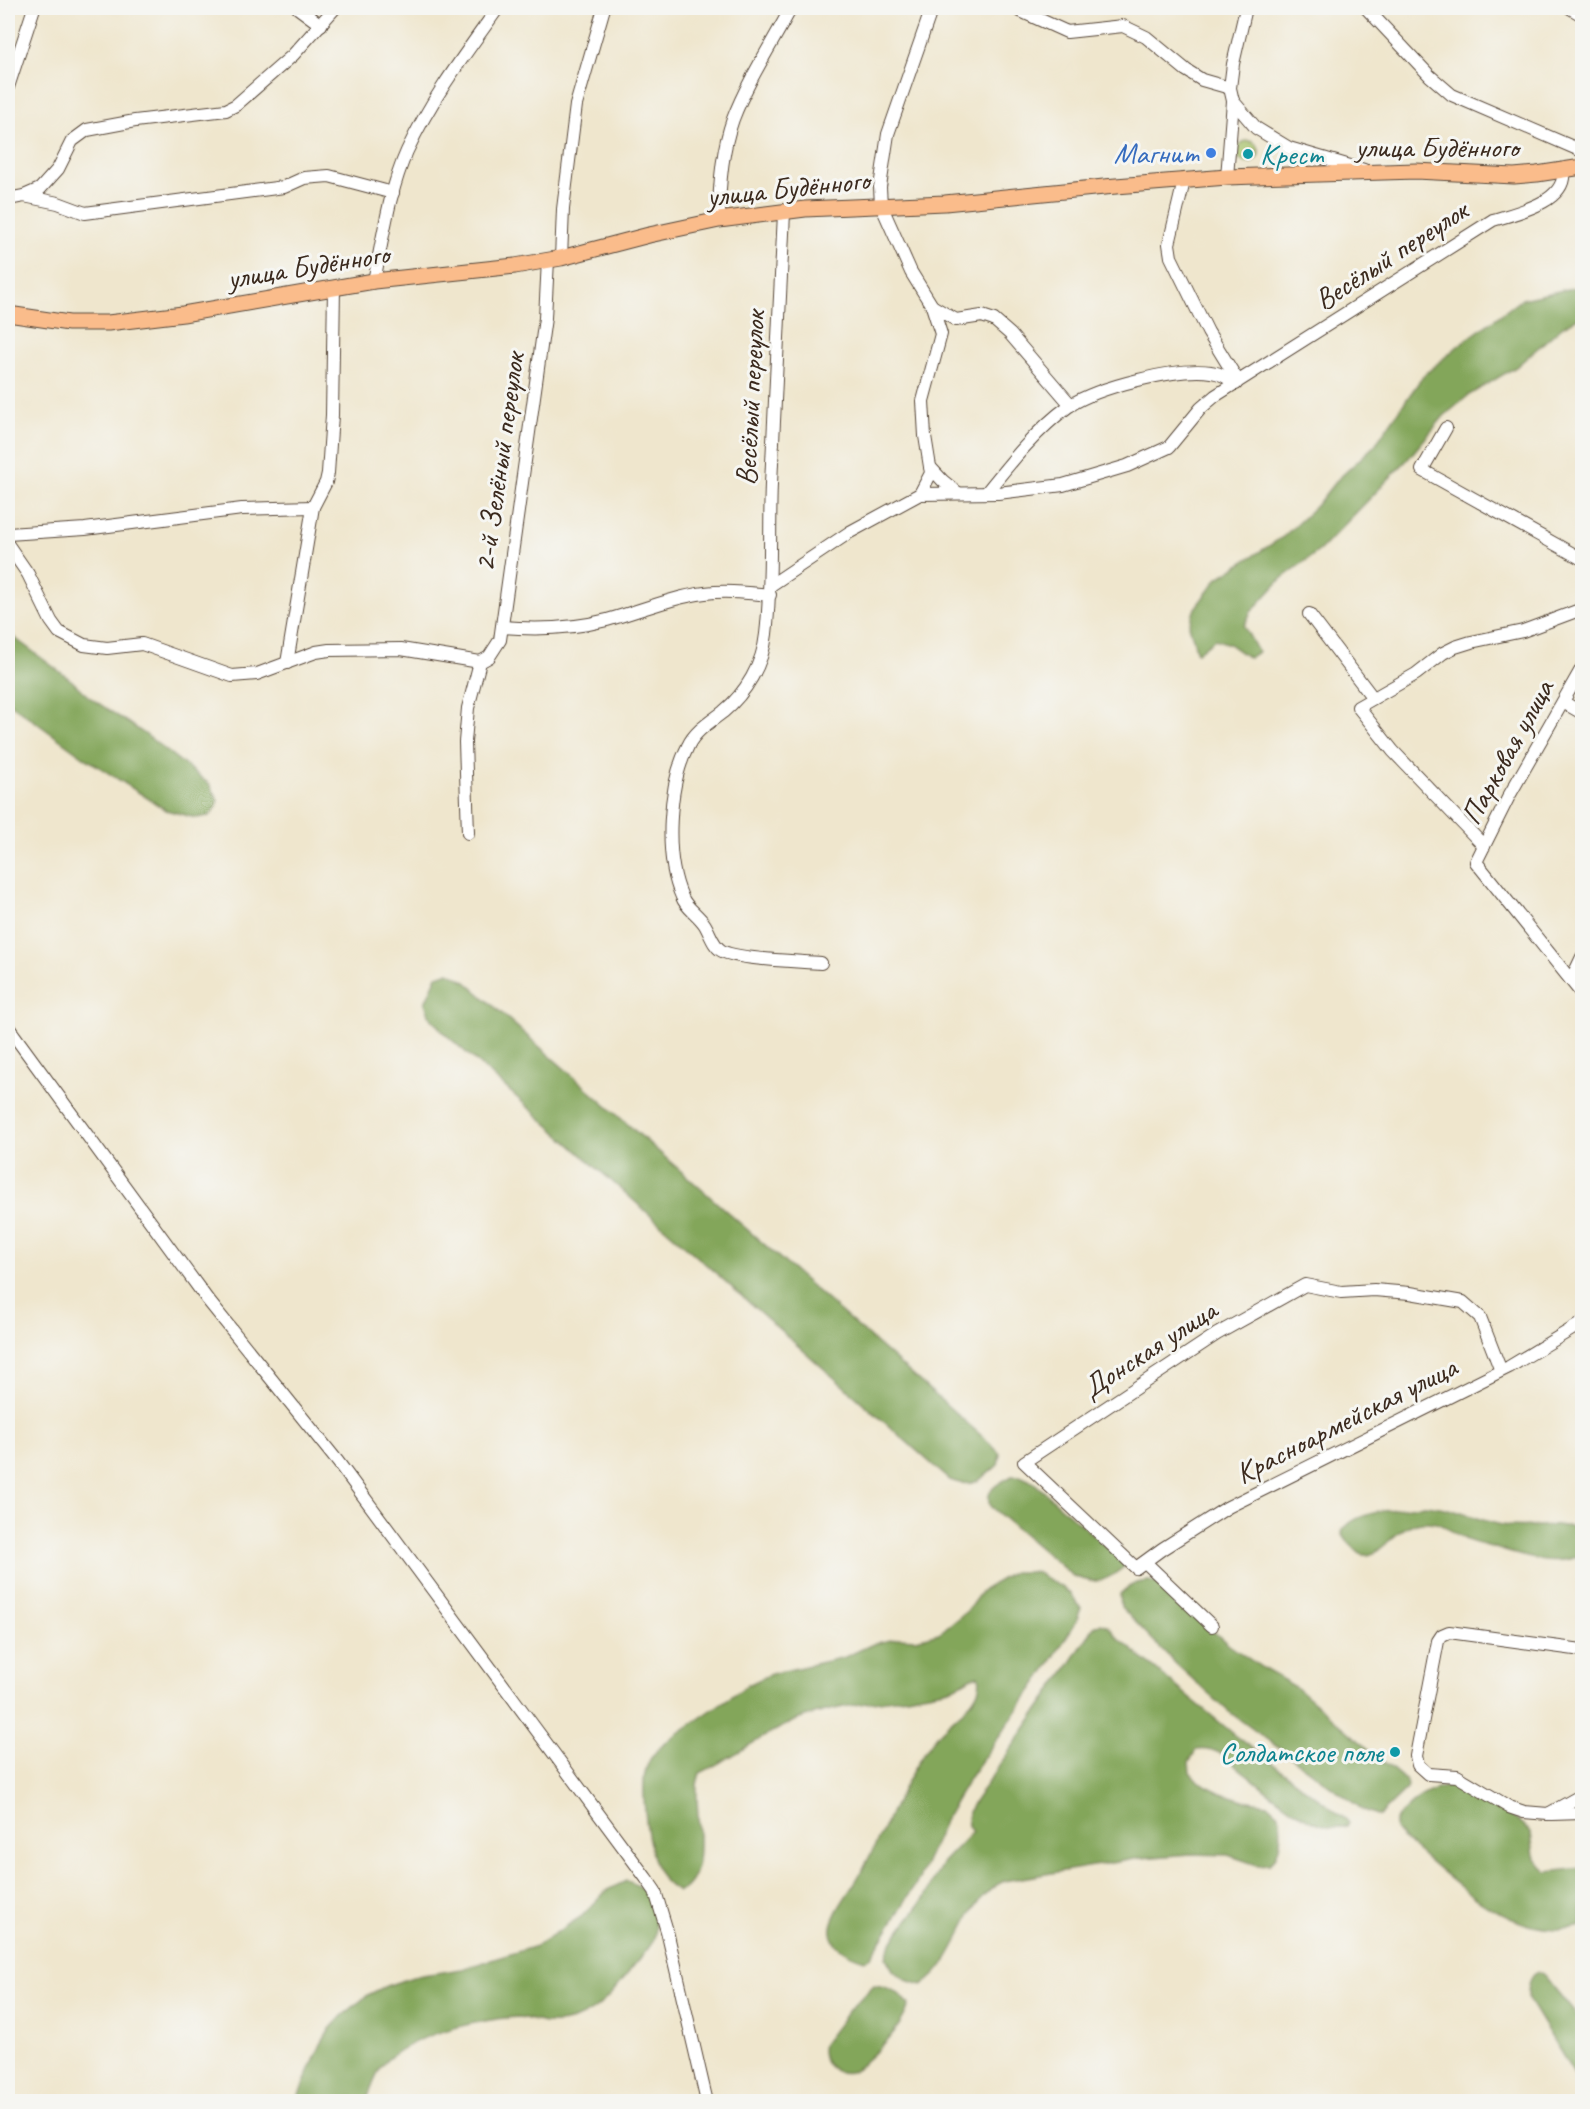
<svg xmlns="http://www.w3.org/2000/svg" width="1590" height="2109" viewBox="0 0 1590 2109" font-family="Caveat,sans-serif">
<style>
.green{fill:#a4bf65;stroke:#707442;stroke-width:1.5}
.forest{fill:#83a65a;stroke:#5f683c;stroke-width:1.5}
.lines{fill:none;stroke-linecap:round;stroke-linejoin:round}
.minor-casing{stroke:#564638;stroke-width:14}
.major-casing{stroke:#564638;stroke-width:17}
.minor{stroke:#fff;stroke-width:12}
.major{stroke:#fabc8b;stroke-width:15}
.shop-dot{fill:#3f7fe0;stroke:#f6f6f2;stroke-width:2}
.culture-dot{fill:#0f9aa8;stroke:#f6f6f2;stroke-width:2}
.labels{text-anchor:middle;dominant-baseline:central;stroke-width:6;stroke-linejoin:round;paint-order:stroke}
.street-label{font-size:30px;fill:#3b2a1e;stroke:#f6f6f2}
.shop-label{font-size:30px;fill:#366cbe;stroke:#f6f6f2;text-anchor:end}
.culture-label{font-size:30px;fill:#0d838f;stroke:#f6f6f2;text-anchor:start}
</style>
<rect width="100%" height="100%" fill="#f6f6f2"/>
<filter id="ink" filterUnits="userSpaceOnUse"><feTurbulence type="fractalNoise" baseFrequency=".0167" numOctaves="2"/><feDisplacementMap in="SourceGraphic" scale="12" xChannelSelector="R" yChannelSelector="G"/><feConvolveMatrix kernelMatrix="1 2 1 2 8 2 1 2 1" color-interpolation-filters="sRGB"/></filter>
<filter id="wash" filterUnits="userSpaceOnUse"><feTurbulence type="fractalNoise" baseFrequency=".008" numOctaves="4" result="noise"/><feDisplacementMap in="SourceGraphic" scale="24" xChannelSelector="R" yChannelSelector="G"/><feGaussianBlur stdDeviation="1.35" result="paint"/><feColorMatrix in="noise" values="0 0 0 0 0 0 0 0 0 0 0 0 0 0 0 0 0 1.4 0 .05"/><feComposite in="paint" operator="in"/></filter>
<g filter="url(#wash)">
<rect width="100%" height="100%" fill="#efe6cd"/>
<circle class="green" cx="1248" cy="152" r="11"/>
<g class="forest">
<path d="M 1582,286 L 1582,316 L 1563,326 L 1516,367 L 1469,395 L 1444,416 L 1407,460 L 1320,550 L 1281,579 L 1251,612 L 1244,626 L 1258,652 L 1249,658 L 1229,644 L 1215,639 L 1197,653 L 1189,625 L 1195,608 L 1218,578 L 1283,537 L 1316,506 L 1335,482 L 1375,445 L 1423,376 L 1458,346 L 1522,299 Z"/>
<path d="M 8,633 L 71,680 L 89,697 L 145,734 L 209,784 L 218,800 L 216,808 L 209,816 L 196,818 L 166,810 L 85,758 L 8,702 Z"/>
<path d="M 449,972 L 465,981 L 992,1445 L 1000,1454 L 998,1465 C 981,1480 973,1489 950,1480 L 444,1033 L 430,1017 L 425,1003 L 437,976 Z"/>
<path d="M 1012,1476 L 1020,1476 L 1033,1482 L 1121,1560 L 1125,1566 C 1106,1582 1096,1585 1073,1576 L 990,1506 C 984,1489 998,1484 1012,1476 Z"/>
<path d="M 1423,1505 C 1453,1506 1479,1522 1508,1526 C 1533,1528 1558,1523 1582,1528 L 1582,1555 C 1555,1567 1524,1557 1498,1549 C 1487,1545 1477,1544 1467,1540 C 1454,1534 1444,1523 1430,1522 C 1399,1519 1386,1553 1367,1555 C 1360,1556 1357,1551 1352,1546 C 1347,1541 1344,1539 1342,1532 C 1353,1510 1401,1509 1423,1505 Z"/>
<path d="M 1013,1572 L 1036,1572 L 1069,1592 L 1081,1608 L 1076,1622 L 1041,1677 L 970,1777 L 945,1819 L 919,1879 L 871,1957 L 865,1960 C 851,1956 833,1948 831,1933 C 828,1920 847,1895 854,1884 C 884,1837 903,1774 939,1733 C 953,1717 985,1699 979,1676 C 968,1677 965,1682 955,1687 C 948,1690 940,1691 933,1692 C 887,1702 841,1703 797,1720 C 763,1734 734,1757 700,1773 C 699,1777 697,1782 697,1787 C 695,1814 711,1877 679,1892 C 668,1886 659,1876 655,1864 C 648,1845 639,1785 647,1766 C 651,1754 661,1747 671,1738 L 748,1685 L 771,1674 L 845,1657 L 873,1644 L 899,1638 L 916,1639 L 939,1633 L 967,1611 L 978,1596 L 986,1588 Z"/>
<path d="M 1149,1581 L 1159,1584 L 1229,1645 L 1264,1669 L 1296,1687 L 1406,1781 L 1407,1789 L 1379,1816 L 1362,1809 L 1228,1711 L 1176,1664 L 1121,1607 L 1120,1594 C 1129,1585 1137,1582 1149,1581 Z"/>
<path d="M 1101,1623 L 1108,1626 L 1119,1639 L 1235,1735 L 1349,1822 L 1347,1826 C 1316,1835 1268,1791 1245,1773 C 1236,1766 1226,1755 1215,1751 C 1208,1749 1202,1749 1196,1750 L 1189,1763 L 1190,1772 L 1199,1782 L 1221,1793 L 1243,1800 L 1268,1804 L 1279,1814 C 1282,1829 1282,1853 1270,1864 L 1257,1865 L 1228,1855 L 1191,1854 L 1141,1858 L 1004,1881 C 962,1900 961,1961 922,1985 L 906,1980 L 893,1970 L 886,1958 L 888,1950 L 894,1939 L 924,1899 L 943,1862 L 972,1832 L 968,1826 L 967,1817 L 972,1805 L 1068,1667 L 1094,1627 Z"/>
<path d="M 1455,1785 L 1464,1788 L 1523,1824 L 1531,1833 L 1534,1856 L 1547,1872 L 1582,1868 L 1582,1926 C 1512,1944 1453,1879 1403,1839 L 1395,1829 L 1395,1820 C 1413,1799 1427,1789 1455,1785 Z"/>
<path d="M 626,1881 C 645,1885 652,1898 655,1917 C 659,1940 649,1948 635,1964 C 618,1985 603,2009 576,2019 C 562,2024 550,2025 536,2021 C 530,2020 524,2017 518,2017 C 480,2019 409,2035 383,2064 C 375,2074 371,2090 366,2101 L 296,2101 L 321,2044 L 330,2029 L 342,2016 L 368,1995 L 386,1986 L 416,1976 L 462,1969 L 536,1946 L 582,1916 L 607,1890 Z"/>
<path d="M 1537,1972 L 1543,1974 L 1582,2022 L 1582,2087 L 1528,1999 C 1528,1988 1528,1979 1537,1972 Z"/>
<path d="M 874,1985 C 887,1986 902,1993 909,2005 C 900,2032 875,2053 854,2071 C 836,2077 818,2063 823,2044 L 849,2010 Z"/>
</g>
</g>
<g filter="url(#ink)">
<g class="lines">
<g class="minor-casing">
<g id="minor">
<path d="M 298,8 L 321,25"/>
<path d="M 1014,8 L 1067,32 L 1123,26 L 1146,37 L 1186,70 L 1202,80 L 1230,88"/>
<path d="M 1366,8 L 1430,76 L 1452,95 L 1582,151"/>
<path d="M 1570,8 L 1582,15"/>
<path d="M 8,87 L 34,8"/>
<path d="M 1233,101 L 1256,128 L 1289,148 L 1364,170"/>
<path d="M 1227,177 L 1233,101 L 1230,88 L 1233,64 L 1246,8"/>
<path d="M 1184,181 L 1169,244 L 1171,257 L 1208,332 L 1238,381"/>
<path d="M 24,196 L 58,203 L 85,213 L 284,187 L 304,178 L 329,176 L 393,193"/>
<path d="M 8,199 L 24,196 L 40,189 L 58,169 L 72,141 L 87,130 L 135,121 L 226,110 L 236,105 L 293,55 L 335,8"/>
<path d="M 784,212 C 780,303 775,394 771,484 C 769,534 772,584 766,634 C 763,664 746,693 723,712 C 710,722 695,731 688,746 C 668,785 664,857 682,897 C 686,908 698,914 705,925 C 710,933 713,946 722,951 C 739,960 798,961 821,963"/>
<path d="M 719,220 C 719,187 722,150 733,119 C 748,80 772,44 791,8"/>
<path d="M 561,258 L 563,209 L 576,105 L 604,8"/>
<path d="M 374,281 C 383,238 389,191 407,151 C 431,99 465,54 498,8"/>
<path d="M 932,306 L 956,320 L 982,316 L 994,320 L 1010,334 L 1071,405"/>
<path d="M 1446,428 L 1422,470 L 1582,559"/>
<path d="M 930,467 L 943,481 L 958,493"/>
<path d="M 986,493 C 1010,463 1037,429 1069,406 C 1098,387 1177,367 1211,372 C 1221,373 1228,378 1236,384"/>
<path d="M 920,494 L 931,473 L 925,436 L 923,401 L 941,334 L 932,306 L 911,272 L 881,205 L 880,187 L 888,134 L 932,8"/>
<path d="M 8,534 L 85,529 L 242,509 L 313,507"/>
<path d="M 8,545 L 28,574 L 51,621 L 59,632 L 84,645 L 107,648 L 142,644 L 232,676 L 257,674 L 316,652 L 329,650 L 401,649 L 480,662"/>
<path d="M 771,585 L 850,532 L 920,494 L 998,493 L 1063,485 L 1127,466 L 1169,447 L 1201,408 L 1215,396 L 1493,220 C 1516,213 1568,202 1563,170"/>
<path d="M 1309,614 L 1373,698"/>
<path d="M 502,627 C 538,630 572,629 607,620 C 640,611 672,597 705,593 C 727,590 748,593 770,595"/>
<path d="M 287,663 L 313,507 L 326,482 L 328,473 L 332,415 L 334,288"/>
<path d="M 1582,668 L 1509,796 L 1476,862 L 1582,994"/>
<path d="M 1563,702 L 1582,713"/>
<path d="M 468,833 L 465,742 L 468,708 L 480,662 L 489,657 L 500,640 L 545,318 L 548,260"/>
<path d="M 1484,846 L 1393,751 L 1358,707 L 1416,674 L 1443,653 L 1455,647 L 1471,642 L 1523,631 L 1582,609"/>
<path d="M 1572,978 L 1582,957"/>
<path d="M 8,1027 L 207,1299 L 338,1462 L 646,1878 L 655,1891 L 667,1931 L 707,2102"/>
<path d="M 1501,1371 L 1480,1317 L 1463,1302 L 1410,1293 L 1374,1290 L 1341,1292 L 1305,1285 L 1217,1334 L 1024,1462 L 1136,1568 L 1162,1549 L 1228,1507 L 1509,1367 L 1582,1323"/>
<path d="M 1145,1562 L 1212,1626"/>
<path d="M 1582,1650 L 1449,1632 L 1442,1635 L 1438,1641 L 1416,1756 L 1418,1765 L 1428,1774 L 1457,1776 L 1509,1807 L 1524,1812 L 1548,1814 L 1582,1795"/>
<path d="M 1551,1814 L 1582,1813"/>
</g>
</g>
<g class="major-casing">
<path id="major" d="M 8,314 L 69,323 L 108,323 L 183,314 L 374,281 L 515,266 L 561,258 L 649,235 L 719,220 L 805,209 L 945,203 L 1104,187 L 1227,177 L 1416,171 L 1514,176 L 1537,174 L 1582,167"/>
</g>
<use href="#minor" class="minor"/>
<use href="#major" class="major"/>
</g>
</g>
<circle class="shop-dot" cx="1211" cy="153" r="6"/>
<g class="culture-dot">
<circle cx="1248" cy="154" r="6"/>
<circle cx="1395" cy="1752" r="6"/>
</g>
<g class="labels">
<g class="street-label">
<text x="1437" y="147">улица Будённого</text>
<text transform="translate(788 188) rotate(-6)">улица Будённого</text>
<text transform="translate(1391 255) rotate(-33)">Весёлый переулок</text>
<text transform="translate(308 266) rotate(-9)">улица Будённого</text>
<text transform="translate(750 398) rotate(-87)">Весёлый переулок</text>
<text transform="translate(499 462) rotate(-82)">2-й Зелёный переулок</text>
<text transform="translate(1507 752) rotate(-61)">Парковая улица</text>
<text transform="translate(1149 1349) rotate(-33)">Донская улица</text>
<text transform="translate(1346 1420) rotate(-27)">Красноармейская улица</text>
</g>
<g class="shop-label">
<text x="1199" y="153">Магнит</text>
</g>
<g class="culture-label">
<text x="1260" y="154">Крест</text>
<text x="1383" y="1752" text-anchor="end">Солдатское поле</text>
</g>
</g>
<rect width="1590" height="2109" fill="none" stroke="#f6f6f2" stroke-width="30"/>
</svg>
